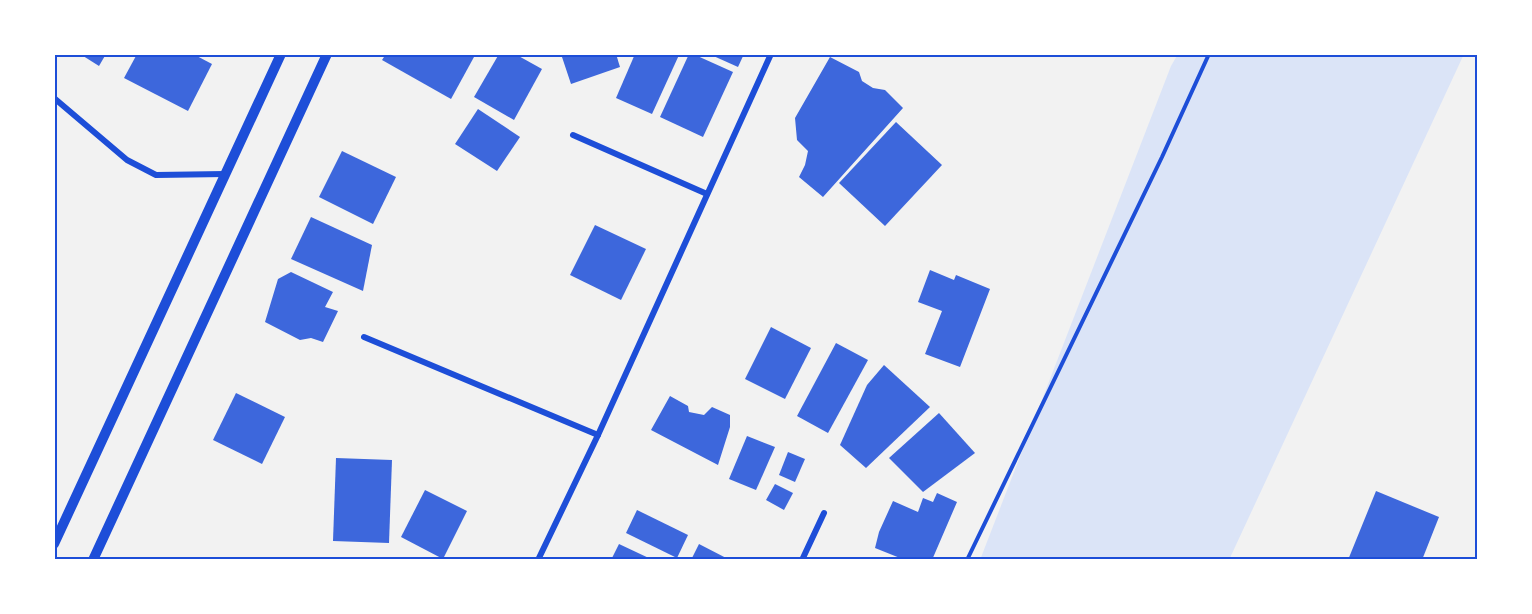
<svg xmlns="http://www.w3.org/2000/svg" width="1532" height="614" viewBox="0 0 1532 614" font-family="Poppins,sans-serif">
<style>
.green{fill:#dbe4f7}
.building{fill:#3d67dc}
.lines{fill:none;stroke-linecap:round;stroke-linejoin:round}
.path{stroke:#1d4ed8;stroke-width:4}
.minor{stroke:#1d4ed8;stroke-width:6}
.tertiary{stroke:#1d4ed8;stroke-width:10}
.neatline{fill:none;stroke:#1d4ed8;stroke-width:2}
</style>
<rect width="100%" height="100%" fill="#f2f2f2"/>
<path class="green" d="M 1178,54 L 1464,54 L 1229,560 L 980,560 L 1171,66 Z"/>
<g class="building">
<path d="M 80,54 L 106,54 L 99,66 Z"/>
<path d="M 137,54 L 193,54 L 212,64 L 188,111 L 124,78 Z"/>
<path d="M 386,54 L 469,54 L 474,57 L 451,99 L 382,60 Z"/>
<path d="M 499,54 L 515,54 L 542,69 L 514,120 L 474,97 Z"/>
<path d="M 561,54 L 616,54 L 620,67 L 571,84 Z"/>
<path d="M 635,54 L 679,55 L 652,114 L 616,98 Z"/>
<path d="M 689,54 L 693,54 L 733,72 L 703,137 L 660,117 Z"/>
<path d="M 709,54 L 744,54 L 738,67 Z"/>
<path d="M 830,57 L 859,72 L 862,81 L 873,88 L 885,90 L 903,108 L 823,197 L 799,177 L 805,165 L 808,151 L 797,140 L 795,118 Z"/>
<path d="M 478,109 L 520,137 L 497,171 L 455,144 Z"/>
<path d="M 896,122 L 942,165 L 885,226 L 839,183 Z"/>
<path d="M 342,151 L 396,177 L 373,224 L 319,197 Z"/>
<path d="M 311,217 L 372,245 L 363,291 L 291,259 Z"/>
<path d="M 595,225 L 646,249 L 621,300 L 570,275 Z"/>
<path d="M 930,270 L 954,280 L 956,275 L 990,289 L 960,367 L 925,354 L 942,311 L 918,302 Z"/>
<path d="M 291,272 L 333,292 L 325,307 L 338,311 L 323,342 L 311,338 L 300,340 L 265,322 L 278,279 Z"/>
<path d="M 771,327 L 811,348 L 785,399 L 745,379 Z"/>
<path d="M 836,343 L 868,360 L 828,433 L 797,416 Z"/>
<path d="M 884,365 L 930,407 L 866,468 L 840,445 L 867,385 Z"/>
<path d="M 236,393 L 285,417 L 262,464 L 213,440 Z"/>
<path d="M 670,396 L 688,406 L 689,412 L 704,415 L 712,407 L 730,415 L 730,427 L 718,465 L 651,430 Z"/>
<path d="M 939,413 L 975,453 L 923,492 L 889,458 Z"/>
<path d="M 747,436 L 775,447 L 756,490 L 729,479 Z"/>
<path d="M 788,452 L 805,459 L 795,482 L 779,475 Z"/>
<path d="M 336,458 L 392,460 L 389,543 L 333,541 Z"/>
<path d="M 775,484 L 793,493 L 784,510 L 766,500 Z"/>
<path d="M 425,490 L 467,511 L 443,559 L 401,537 Z"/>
<path d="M 1376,491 L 1439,517 L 1422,560 L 1348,560 Z"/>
<path d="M 937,493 L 957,502 L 932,560 L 905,560 L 875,548 L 879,532 L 893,501 L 918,512 L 923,498 L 933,502 Z"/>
<path d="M 637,510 L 688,535 L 677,558 L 626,533 Z"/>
<path d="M 619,544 L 653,560 L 611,560 Z"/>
<path d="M 699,544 L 730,560 L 691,560 Z"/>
</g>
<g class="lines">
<path class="path" d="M 967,560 L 1162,157 L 1209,54"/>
<g class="minor">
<path d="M 54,98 L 127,160 L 156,175 L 225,174"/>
<path d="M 573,135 L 707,194"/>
<path d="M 364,337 L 598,435"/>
<path d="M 538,560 L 598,435 L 771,54"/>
<path d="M 802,560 L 824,513"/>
</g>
<g class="tertiary">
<path d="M 54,544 L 281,54"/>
<path d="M 93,560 L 327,54"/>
</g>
</g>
<rect width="1532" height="614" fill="none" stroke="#ffffff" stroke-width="111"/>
<rect x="56" y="56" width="1420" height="502" class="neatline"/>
</svg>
